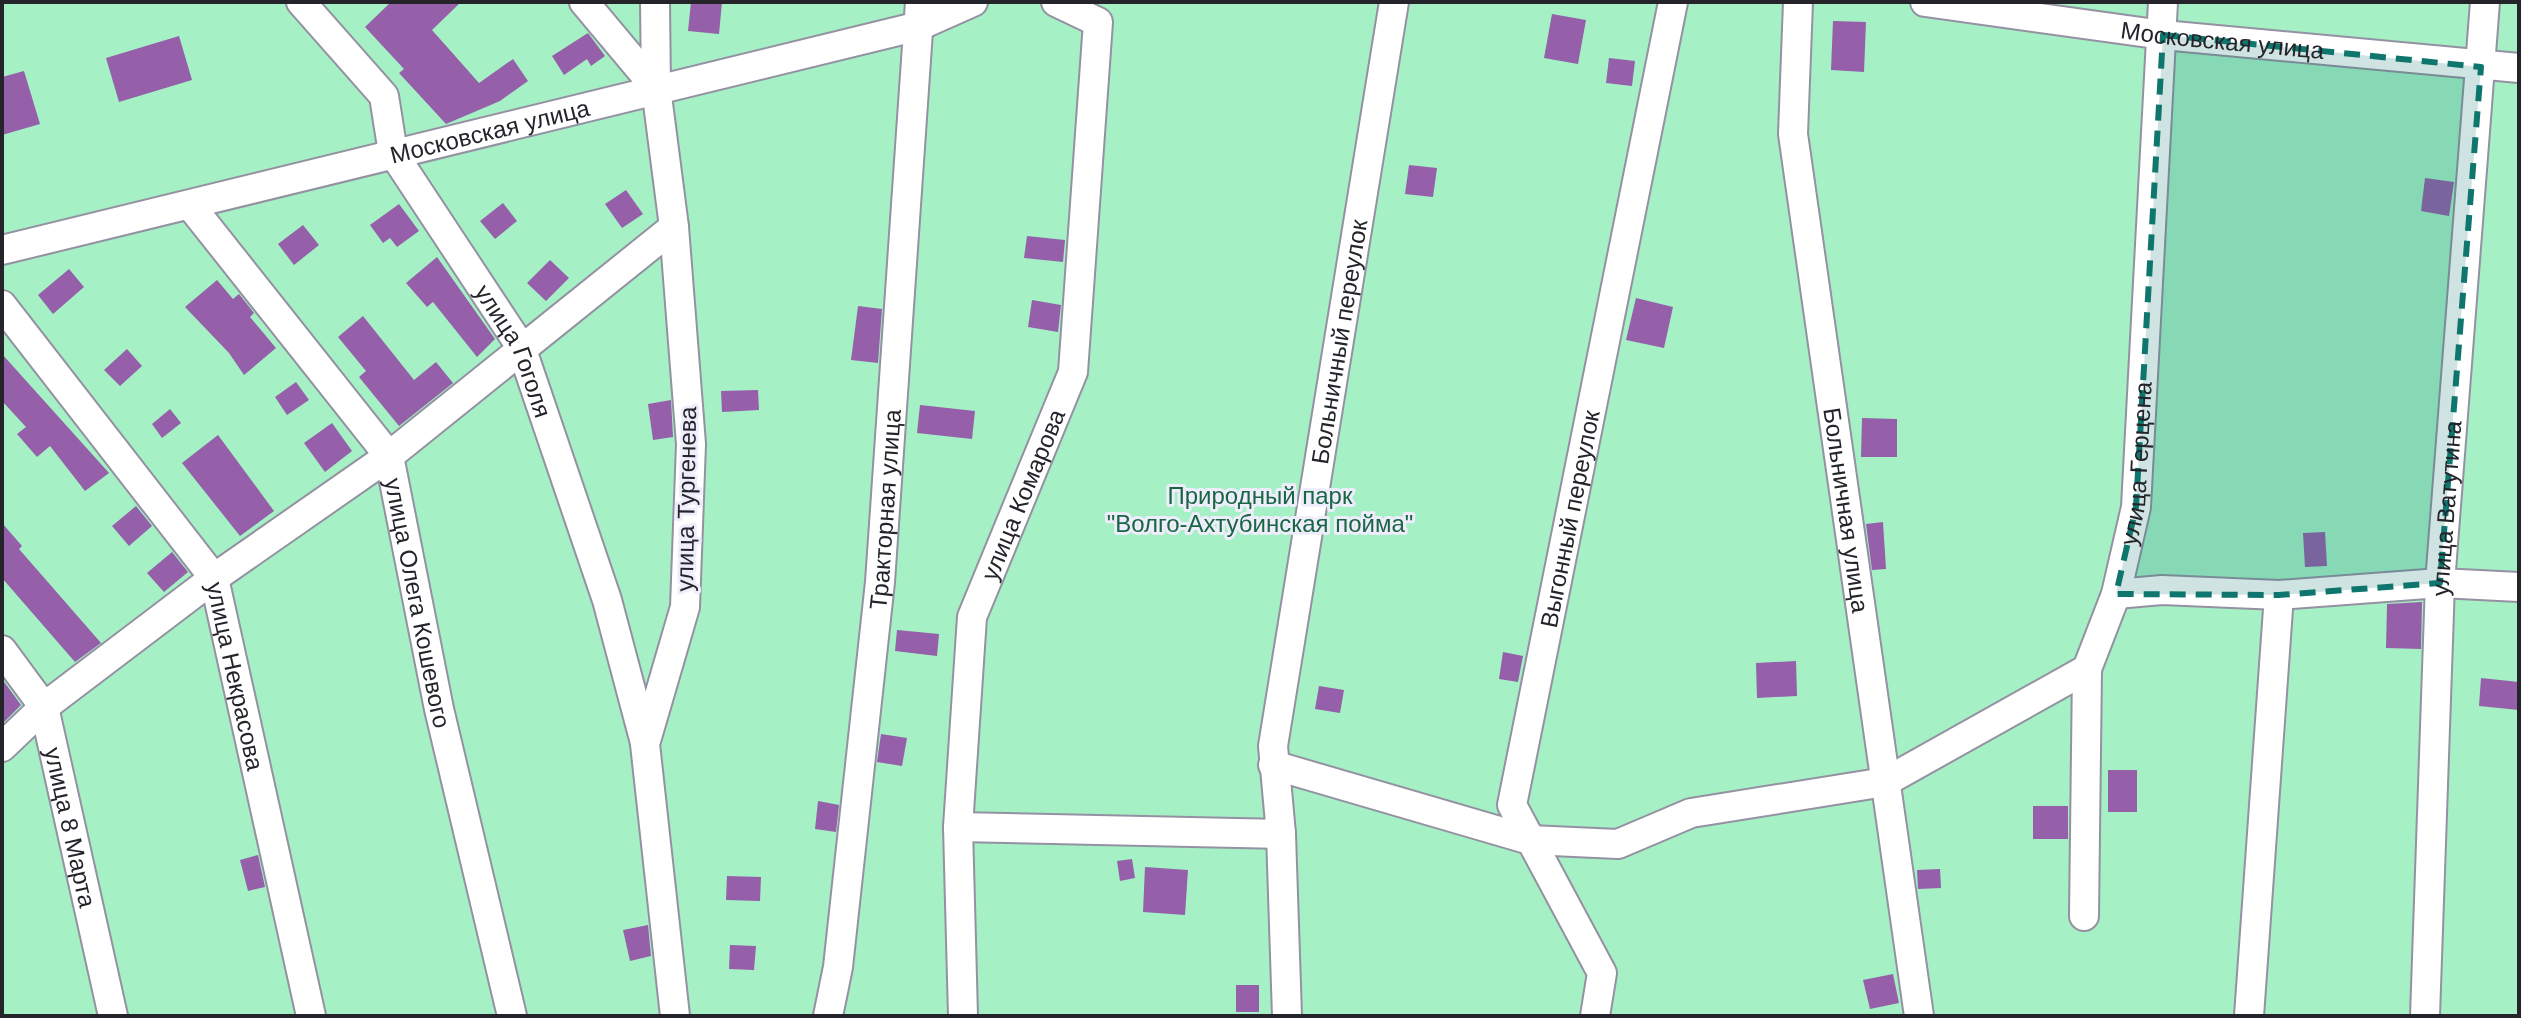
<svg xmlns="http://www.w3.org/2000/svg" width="2521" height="1018" viewBox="0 0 2521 1018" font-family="Helvetica,sans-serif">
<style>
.green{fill:#a6f0c6}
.building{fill:#955fa9}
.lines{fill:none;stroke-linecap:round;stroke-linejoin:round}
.minor-casing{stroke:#9391a2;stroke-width:32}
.minor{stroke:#fff;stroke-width:28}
.marked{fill:#0f766e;fill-opacity:0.2;stroke:#0f766e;stroke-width:6;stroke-dasharray:16 10;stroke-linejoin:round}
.labels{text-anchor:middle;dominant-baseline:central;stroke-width:6;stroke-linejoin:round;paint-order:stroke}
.street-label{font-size:24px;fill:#25242b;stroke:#efedfc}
.park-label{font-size:24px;fill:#196643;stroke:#efedfc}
</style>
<rect width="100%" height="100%" fill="#efedfc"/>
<rect class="green" x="2" y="2" width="2517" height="1014"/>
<g class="building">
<path d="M 391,2 L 461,2 L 432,30 L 479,83 L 513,59 L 528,81 L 500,101 L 446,124 L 399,73 L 404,69 L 365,27 Z"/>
<path d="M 691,2 L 722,2 L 719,34 L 688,31 Z"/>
<path d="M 1552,14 L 1586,20 L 1578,64 L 1544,58 Z"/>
<path d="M 1833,21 L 1866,22 L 1864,72 L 1831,70 Z"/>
<path d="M 588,33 L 605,56 L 591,66 L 587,59 L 564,75 L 552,56 Z"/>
<path d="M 179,36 L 192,80 L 119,102 L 106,58 Z"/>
<path d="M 1609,58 L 1635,61 L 1632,86 L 1606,83 Z"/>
<path d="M 24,71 L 40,124 L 2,135 L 2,77 Z"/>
<path d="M 1409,165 L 1437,168 L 1433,197 L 1405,194 Z"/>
<path d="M 2425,178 L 2454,182 L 2449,216 L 2421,211 Z"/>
<path d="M 626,190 L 643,214 L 622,228 L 605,204 Z"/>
<path d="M 503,203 L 517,221 L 495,239 L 480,221 Z"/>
<path d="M 399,204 L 419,231 L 397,247 L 390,238 L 383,243 L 370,225 Z"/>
<path d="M 303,225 L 319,245 L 294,265 L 278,244 Z"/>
<path d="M 1027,236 L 1065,240 L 1063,262 L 1024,258 Z"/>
<path d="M 437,257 L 495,339 L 477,357 L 433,302 L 427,307 L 406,283 Z"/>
<path d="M 550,260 L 569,278 L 546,301 L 527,283 Z"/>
<path d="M 69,269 L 84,287 L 53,314 L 38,295 Z"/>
<path d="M 217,280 L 233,299 L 239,294 L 254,313 L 250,317 L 276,348 L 244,375 L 229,353 L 185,307 Z"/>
<path d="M 1636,298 L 1673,307 L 1664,348 L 1626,340 Z"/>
<path d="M 1032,300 L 1061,305 L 1058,332 L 1028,327 Z"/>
<path d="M 858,306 L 882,309 L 878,363 L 851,360 Z"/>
<path d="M 363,316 L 414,380 L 436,362 L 453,383 L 399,426 L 359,377 L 366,371 L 338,337 Z"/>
<path d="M 127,349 L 142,366 L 120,386 L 104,370 Z"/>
<path d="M 2,354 L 109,473 L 85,491 L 50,446 L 37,457 L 17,434 L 26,427 L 2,401 Z"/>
<path d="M 296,382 L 309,400 L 287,415 L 275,397 Z"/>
<path d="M 758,390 L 759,410 L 722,412 L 721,391 Z"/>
<path d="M 671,400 L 673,437 L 653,440 L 648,404 Z"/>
<path d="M 920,405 L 975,411 L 972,439 L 917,433 Z"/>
<path d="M 170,409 L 181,423 L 162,438 L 152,424 Z"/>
<path d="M 1862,418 L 1897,419 L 1897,457 L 1861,457 Z"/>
<path d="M 332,423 L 352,451 L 325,472 L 304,443 Z"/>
<path d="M 218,435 L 274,511 L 240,536 L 182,463 Z"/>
<path d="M 136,506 L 152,526 L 129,546 L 112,526 Z"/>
<path d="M 1883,522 L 1886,569 L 1872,570 L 1866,524 Z"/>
<path d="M 2,523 L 22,546 L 19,549 L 101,643 L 75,662 L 2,578 Z"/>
<path d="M 2325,532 L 2327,566 L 2305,567 L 2303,533 Z"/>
<path d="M 172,552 L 188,572 L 164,592 L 147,573 Z"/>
<path d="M 2422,602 L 2421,649 L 2386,648 L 2387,604 Z"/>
<path d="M 897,630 L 939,634 L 937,656 L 895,651 Z"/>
<path d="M 1503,652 L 1523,656 L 1518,682 L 1499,679 Z"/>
<path d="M 1796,661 L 1797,696 L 1757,698 L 1756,663 Z"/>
<path d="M 2481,678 L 2519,682 L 2519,710 L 2479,706 Z"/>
<path d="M 2,679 L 21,705 L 2,724 Z"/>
<path d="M 1319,686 L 1344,690 L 1340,713 L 1315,709 Z"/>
<path d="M 881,734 L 907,738 L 902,766 L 877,762 Z"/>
<rect x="2108" y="770" width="29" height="42"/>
<path d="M 818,801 L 839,805 L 836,832 L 815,829 Z"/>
<rect x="2033" y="806" width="35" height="33"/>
<path d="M 258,855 L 265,887 L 248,891 L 240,860 Z"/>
<path d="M 1132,859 L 1135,878 L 1120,881 L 1117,861 Z"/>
<path d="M 1145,867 L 1188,870 L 1185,915 L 1143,912 Z"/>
<path d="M 1940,869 L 1941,888 L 1918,889 L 1917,870 Z"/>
<path d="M 727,876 L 761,877 L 760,901 L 726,900 Z"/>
<path d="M 648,925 L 651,956 L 630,961 L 623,930 Z"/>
<path d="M 730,945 L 756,946 L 754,970 L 729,969 Z"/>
<path d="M 1893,974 L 1899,1003 L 1870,1009 L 1863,980 Z"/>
<rect x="1236" y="985" width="23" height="27"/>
</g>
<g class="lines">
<g class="minor-casing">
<g id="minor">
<path id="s1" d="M 301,2 L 384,96 L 393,153 L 521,347 L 607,600 L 645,743"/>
<path d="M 584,2 L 656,88"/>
<path d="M 655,2 L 656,88 L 674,227 L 691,444 L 685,607 L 645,744 L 675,1016"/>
<path id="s2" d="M 1798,2 L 1793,134 L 1919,1016"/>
<path id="s3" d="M 1925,2 L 2163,35 L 2519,68"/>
<path id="s4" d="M 190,205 L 389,456 L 439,709 L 512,1016"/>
<path id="s5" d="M 2,250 L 919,26 L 973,2"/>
<path id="s6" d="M 2,305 L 214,578 L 311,1016"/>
<path d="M 2116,594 L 2162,590 L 2279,595 L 2440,583 L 2519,587"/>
<path id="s7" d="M 2,650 L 44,707 L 113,1016"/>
<path d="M 2,747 L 44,707 L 214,578 L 389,456 L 674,227"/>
<path d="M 1273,765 L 1530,840 L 1618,844 L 1691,813 L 1885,782 L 2087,669"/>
<path d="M 958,827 L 1281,834"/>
<path id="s8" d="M 2084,916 L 2087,669 L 2116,594 L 2136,507 L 2163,2"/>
<path id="s9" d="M 828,1016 L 838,967 L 880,582 L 920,2"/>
<path id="s10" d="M 963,1016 L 958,827 L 972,617 L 1073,372 L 1098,22 L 1056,2"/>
<path id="s11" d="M 1287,1016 L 1281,834 L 1273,746 L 1394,2"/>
<path id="s12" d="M 1595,1016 L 1602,973 L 1512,805 L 1673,2"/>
<path d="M 2249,1016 L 2279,595"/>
<path id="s13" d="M 2425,1016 L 2440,583 L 2485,2"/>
</g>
</g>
<use href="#minor" class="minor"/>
</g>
<path class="marked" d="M 2163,35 L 2481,67 L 2440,583 L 2279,595 L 2116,594 L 2136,507 Z"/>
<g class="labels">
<g class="street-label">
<text stroke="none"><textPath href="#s3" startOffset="300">Московская улица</textPath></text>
<text stroke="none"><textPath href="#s5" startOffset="502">Московская улица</textPath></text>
<text stroke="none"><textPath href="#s11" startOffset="680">Больничный переулок</textPath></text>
<text stroke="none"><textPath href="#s1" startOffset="416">улица Гоголя</textPath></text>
<text stroke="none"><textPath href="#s8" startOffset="460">улица Герцена</textPath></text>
<text stroke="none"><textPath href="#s10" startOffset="532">улица Комарова</textPath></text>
<text transform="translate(686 499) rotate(-89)">улица Тургенева</text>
<text stroke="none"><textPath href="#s13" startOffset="508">улица Ватутина</textPath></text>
<text stroke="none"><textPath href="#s9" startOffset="510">Тракторная улица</textPath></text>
<text stroke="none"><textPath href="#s2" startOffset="512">Больничная улица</textPath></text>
<text stroke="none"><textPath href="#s12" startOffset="526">Выгонный переулок</textPath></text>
<text stroke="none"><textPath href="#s4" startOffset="470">улица Олега Кошевого</textPath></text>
<text stroke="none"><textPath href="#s6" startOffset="446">улица Некрасова</textPath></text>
<text stroke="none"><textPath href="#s7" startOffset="194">улица 8 Марта</textPath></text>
</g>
<g class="park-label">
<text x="1260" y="495">Природный парк<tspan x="1260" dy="28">"Волго-Ахтубинская пойма"</tspan></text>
</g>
</g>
<rect width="2521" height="1018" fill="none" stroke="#25242b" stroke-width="8"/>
</svg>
